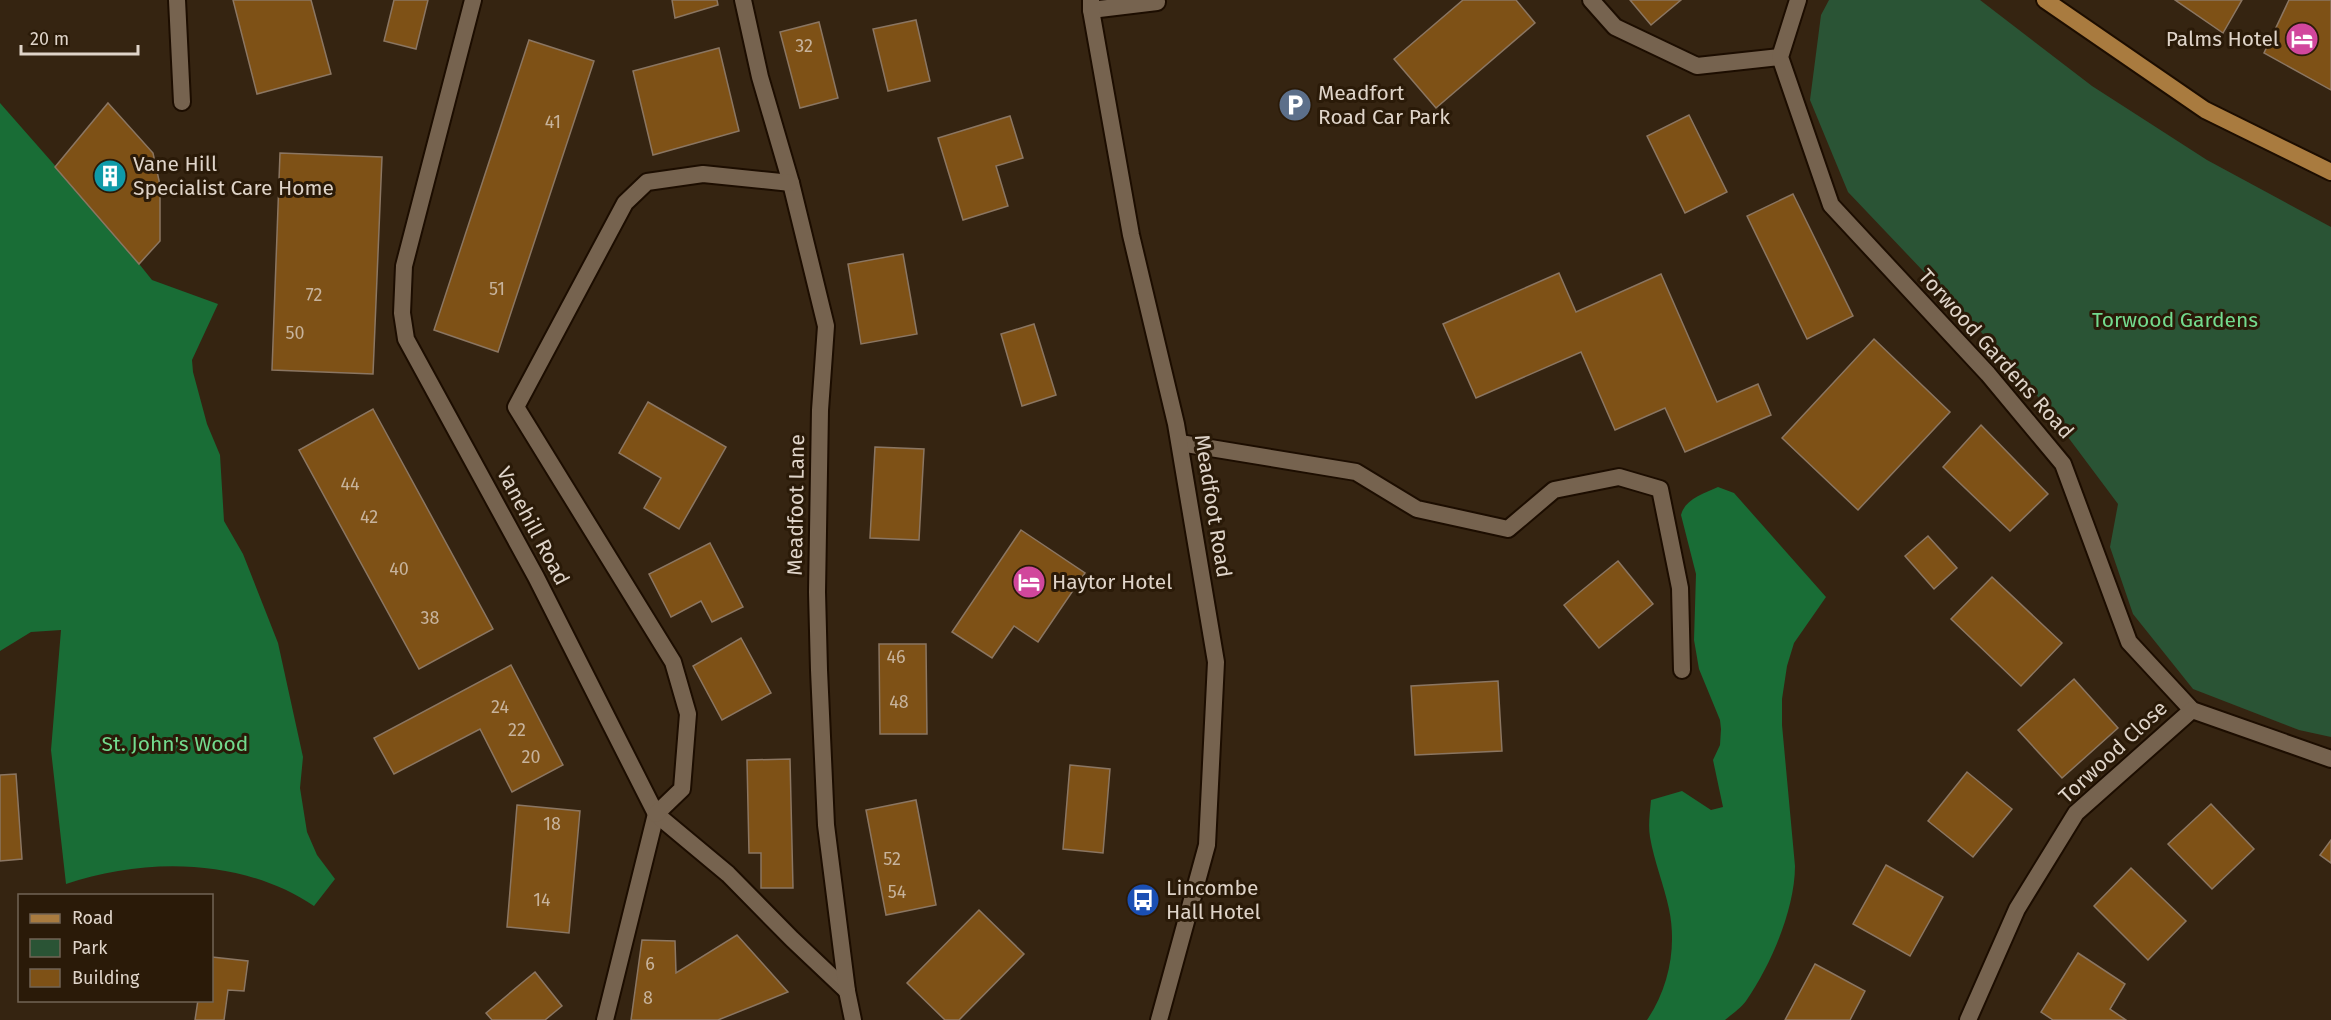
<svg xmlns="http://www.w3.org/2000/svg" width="2331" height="1020" viewBox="0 0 2331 1020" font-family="'Fira Sans',sans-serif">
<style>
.green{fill:#2a5435}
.forest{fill:#196d36}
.building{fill:#7e5116;stroke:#8b7662;stroke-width:1.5}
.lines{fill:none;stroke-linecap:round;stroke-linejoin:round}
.service-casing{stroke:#1c0d00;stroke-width:20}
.minor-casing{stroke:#1c0d00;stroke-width:20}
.tertiary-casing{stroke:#1c0d00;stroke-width:20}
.primary-casing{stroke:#1c0d00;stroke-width:20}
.service{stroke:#76634f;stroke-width:16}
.minor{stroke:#76634f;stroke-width:16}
.tertiary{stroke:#76634f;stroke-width:16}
.primary{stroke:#a97b3f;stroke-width:16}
.labels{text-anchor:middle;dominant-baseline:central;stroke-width:6;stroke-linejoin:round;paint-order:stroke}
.number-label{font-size:18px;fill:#c7b39c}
.poi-label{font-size:21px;fill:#dfd4c9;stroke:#2a1a08;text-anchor:start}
.park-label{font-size:21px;fill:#73db8e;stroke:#2a1a08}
.street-label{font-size:21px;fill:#dfd4c9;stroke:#2a1a08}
</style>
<rect width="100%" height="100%" fill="#352411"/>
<path class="green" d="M 1829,0 L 1980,0 L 2092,86 L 2207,160 L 2331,227 L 2331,737 L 2299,730 L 2193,689 L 2133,614 L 2110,547 L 2118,504 L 2020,373 L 1848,192 L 1810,100 L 1821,15 Z"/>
<g class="forest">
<path d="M 0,103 L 116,235 L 152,280 L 218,304 L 192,360 L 193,372 L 207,424 L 220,455 L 224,521 L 243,554 L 278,643 L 303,757 L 300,788 L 307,832 L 317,855 L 335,879 L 314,906 C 243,858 145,857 66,884 L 51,750 L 61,630 L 31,632 L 0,651 Z"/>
<path d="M 1718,487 L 1734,493 L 1826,597 L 1794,643 L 1787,666 L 1782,699 L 1782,725 L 1795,866 C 1795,909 1771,965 1746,1001 C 1741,1008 1732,1014 1725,1020 L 1647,1020 C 1669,988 1677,947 1669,909 C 1664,885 1654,861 1650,837 C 1648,825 1650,812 1651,800 L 1682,791 L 1711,810 L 1723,807 L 1713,760 L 1720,745 L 1721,729 L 1720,720 L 1699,669 L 1694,640 L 1696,574 L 1681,515 C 1685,499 1703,494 1718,487 Z"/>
</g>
<g class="building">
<path d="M 233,0 L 311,0 L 331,74 L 257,94 Z"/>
<path d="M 394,0 L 428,0 L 416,49 L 384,41 Z"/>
<path d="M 672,0 L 717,0 L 718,5 L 675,18 Z"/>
<path d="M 1463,0 L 1516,0 L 1535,23 L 1436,108 L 1394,59 Z"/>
<path d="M 1630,0 L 1681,0 L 1651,25 Z"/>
<path d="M 2175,0 L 2242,0 L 2223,33 Z"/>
<path d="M 2289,0 L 2331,0 L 2331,90 L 2264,53 Z"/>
<path d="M 916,20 L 930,81 L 888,91 L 873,29 Z"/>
<path d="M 819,22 L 838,98 L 800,108 L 780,32 Z"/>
<path d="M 529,40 L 594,61 L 498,352 L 434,330 Z"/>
<path d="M 719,48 L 739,131 L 653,155 L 633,71 Z"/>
<path d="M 108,103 L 153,153 L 160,185 L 160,241 L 139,264 L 55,167 Z"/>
<path d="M 1689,115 L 1727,192 L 1685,213 L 1647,136 Z"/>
<path d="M 1010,116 L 1023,158 L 996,166 L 1008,206 L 963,220 L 938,138 Z"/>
<path d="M 280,153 L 382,157 L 373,374 L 272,370 Z"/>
<path d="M 1793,194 L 1853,316 L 1807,339 L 1747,216 Z"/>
<path d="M 903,254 L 917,334 L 861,344 L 848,264 Z"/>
<path d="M 1559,273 L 1576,312 L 1661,274 L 1717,402 L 1758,384 L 1771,415 L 1685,452 L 1665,408 L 1615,430 L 1581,352 L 1476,398 L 1443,324 Z"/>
<path d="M 1034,324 L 1056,395 L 1022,406 L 1001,334 Z"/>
<path d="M 1874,339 L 1950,412 L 1858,510 L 1782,438 Z"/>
<path d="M 648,402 L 726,447 L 679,529 L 644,508 L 661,478 L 619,453 Z"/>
<path d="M 373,409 L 493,629 L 419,669 L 299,450 Z"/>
<path d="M 1981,425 L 2048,494 L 2010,531 L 1943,467 Z"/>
<path d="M 875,447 L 924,449 L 919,540 L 870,538 Z"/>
<path d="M 1021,530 L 1085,573 L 1038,642 L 1014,626 L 992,658 L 952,632 Z"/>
<path d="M 1928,536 L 1957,568 L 1934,589 L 1905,556 Z"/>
<path d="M 710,543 L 743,607 L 712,622 L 701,601 L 671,617 L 649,574 Z"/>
<path d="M 1618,561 L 1653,604 L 1599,648 L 1564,605 Z"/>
<path d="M 1992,577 L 2062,643 L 2021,686 L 1951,619 Z"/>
<path d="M 741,638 L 771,693 L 722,720 L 693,666 Z"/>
<path d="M 879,644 L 926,644 L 927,734 L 880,734 Z"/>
<path d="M 511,665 L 563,765 L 512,792 L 480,729 L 394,774 L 374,738 Z"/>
<path d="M 2074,679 L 2118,728 L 2062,778 L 2018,730 Z"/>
<path d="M 1498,681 L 1502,751 L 1415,755 L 1411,686 Z"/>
<path d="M 790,759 L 793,888 L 761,888 L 761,853 L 749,853 L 747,760 Z"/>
<path d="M 1070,765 L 1110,769 L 1103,853 L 1063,849 Z"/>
<path d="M 1967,772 L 2012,809 L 1973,857 L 1928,821 Z"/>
<path d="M 16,774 L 22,859 L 0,861 L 0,775 Z"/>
<path d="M 916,800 L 936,905 L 886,915 L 866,810 Z"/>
<path d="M 2211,804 L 2254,849 L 2212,889 L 2168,844 Z"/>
<path d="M 517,805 L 580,811 L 569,933 L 507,927 Z"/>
<path d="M 2331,840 L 2331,863 L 2320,855 Z"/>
<path d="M 1886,865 L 1943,897 L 1910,956 L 1853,924 Z"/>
<path d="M 2131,868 L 2186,921 L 2148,960 L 2094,906 Z"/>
<path d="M 979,910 L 1024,954 L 959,1020 L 945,1020 L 907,983 Z"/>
<path d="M 737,935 L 788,992 L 718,1020 L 631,1020 L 642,940 L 675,941 L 676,973 Z"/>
<path d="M 2078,953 L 2125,984 L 2110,1009 L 2126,1020 L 2053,1020 L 2041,1012 Z"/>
<path d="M 212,957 L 248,961 L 244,991 L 228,990 L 224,1020 L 195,1020 L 198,1000 L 212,1000 Z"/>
<path d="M 1815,964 L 1865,991 L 1850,1020 L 1785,1020 Z"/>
<path d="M 535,972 L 562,1006 L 545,1020 L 492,1020 L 486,1013 Z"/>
</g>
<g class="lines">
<g class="service-casing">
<g id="service">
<path d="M 1091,10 L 1157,2"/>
<path d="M 1180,443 L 1356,472 L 1417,509 L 1508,529 L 1554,490 L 1619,477 L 1660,489 L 1680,588 L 1682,670"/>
<path d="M 605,1020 L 656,814"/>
</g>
</g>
<g class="minor-casing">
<g id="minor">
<path d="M 177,0 L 182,102"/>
<path d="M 473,0 L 404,266 L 402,313 L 406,339 L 536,577 L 656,814 L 728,874 L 792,939 L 847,991"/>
<path d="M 743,0 L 760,77 L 791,183 L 826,326 L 820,410 L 817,592 L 819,670 L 826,825 L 847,991 L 853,1020"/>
<path d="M 1591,0 L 1615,27 L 1697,66 L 1780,57"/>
<path d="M 1798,0 L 1780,57 L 1831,205 L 1988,374 L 2063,464 L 2129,642 L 2192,710 L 2331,759"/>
<path d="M 656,814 L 682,789 L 688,714 L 673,662 L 516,407 L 625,203 L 647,182 L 703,174 L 791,183"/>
<path d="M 1968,1020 L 2017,909 L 2076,813 L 2192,710"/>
</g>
</g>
<g class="tertiary-casing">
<path id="tertiary" d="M 1091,0 L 1091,10 L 1131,235 L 1176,424 L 1216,662 L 1207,845 L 1159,1020"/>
</g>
<g class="primary-casing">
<path id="primary" d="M 2045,0 L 2205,110 L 2331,172"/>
</g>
<use href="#service" class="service"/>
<use href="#minor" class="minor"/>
<use href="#tertiary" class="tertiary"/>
<use href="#primary" class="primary"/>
</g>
<defs>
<g id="hotel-disc" transform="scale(1.725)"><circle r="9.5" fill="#d1479c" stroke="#2a1a08"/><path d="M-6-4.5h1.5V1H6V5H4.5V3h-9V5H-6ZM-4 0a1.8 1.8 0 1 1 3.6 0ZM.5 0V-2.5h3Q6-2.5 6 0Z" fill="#fff"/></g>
<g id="parking-disc" transform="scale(1.725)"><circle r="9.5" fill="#5c6f8a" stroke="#2a1a08"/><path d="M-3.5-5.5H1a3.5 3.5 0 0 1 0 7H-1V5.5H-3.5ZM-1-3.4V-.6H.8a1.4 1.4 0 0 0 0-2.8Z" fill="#fff"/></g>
<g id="building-disc" transform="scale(1.725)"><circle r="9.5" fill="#0f9aa8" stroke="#2a1a08"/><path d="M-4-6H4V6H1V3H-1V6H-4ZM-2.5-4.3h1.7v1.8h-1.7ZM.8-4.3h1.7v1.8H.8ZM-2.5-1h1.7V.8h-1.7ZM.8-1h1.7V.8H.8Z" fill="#fff"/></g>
<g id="bus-disc" transform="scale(1.725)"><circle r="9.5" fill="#1a4fb4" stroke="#2a1a08"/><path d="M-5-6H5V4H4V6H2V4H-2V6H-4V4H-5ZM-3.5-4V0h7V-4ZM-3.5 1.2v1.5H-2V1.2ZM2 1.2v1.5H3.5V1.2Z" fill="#fff"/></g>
</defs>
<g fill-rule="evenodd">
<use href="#hotel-disc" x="2302" y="39"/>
<use href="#parking-disc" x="1295" y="105"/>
<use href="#building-disc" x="110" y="176"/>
<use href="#hotel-disc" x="1029" y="582"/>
<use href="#bus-disc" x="1143" y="900"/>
</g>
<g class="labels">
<g class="number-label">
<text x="804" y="46">32</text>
<text x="553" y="122">41</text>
<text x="497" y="289">51</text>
<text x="314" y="295">72</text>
<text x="295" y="333">50</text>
<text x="350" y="484">44</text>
<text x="369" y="517">42</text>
<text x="399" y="569">40</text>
<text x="430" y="618">38</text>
<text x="896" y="657">46</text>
<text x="899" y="702">48</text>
<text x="500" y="707">24</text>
<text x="517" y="730">22</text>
<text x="531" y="757">20</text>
<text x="552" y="824">18</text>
<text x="892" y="859">52</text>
<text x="897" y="892">54</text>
<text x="542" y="900">14</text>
<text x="650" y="964">6</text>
<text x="648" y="998">8</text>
</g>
<g class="poi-label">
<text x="2279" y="39" text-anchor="end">Palms Hotel</text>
<text x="1318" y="93">Meadfort<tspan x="1318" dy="24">Road Car Park</tspan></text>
<text x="133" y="164">Vane Hill<tspan x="133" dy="24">Specialist Care Home</tspan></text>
<text x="1052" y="582">Haytor Hotel</text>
<text x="1166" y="888">Lincombe<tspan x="1166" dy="24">Hall Hotel</tspan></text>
</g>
<g class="park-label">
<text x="2175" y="320">Torwood Gardens</text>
<text x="175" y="744">St. John's Wood</text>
</g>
<g class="street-label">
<text transform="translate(1996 354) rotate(48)">Torwood Gardens Road</text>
<text transform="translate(796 505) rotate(-89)">Meadfoot Lane</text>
<text transform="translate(1213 506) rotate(81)">Meadfoot Road</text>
<text transform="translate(533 526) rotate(62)">Vanehill Road</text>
<text transform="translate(2113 752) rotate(-43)">Torwood Close</text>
</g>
</g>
<rect x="18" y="894" width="195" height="108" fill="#2a1a08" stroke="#726455" stroke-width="1.5"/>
<rect x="30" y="914" width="30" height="9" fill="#a97b3f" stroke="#726455" stroke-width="1.5"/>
<text x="72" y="924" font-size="18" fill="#dfd4c9">Road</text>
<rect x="30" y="939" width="30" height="18" fill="#2a5435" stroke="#726455" stroke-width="1.5"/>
<text x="72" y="954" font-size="18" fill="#dfd4c9">Park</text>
<rect x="30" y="969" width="30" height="18" fill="#7e5116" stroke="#726455" stroke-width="1.5"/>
<text x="72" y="984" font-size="18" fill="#dfd4c9">Building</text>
<path d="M21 45v9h117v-9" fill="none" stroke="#dfd4c9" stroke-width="3"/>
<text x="30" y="45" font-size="18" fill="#dfd4c9" stroke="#2a1a08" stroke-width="4.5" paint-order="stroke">20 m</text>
</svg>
